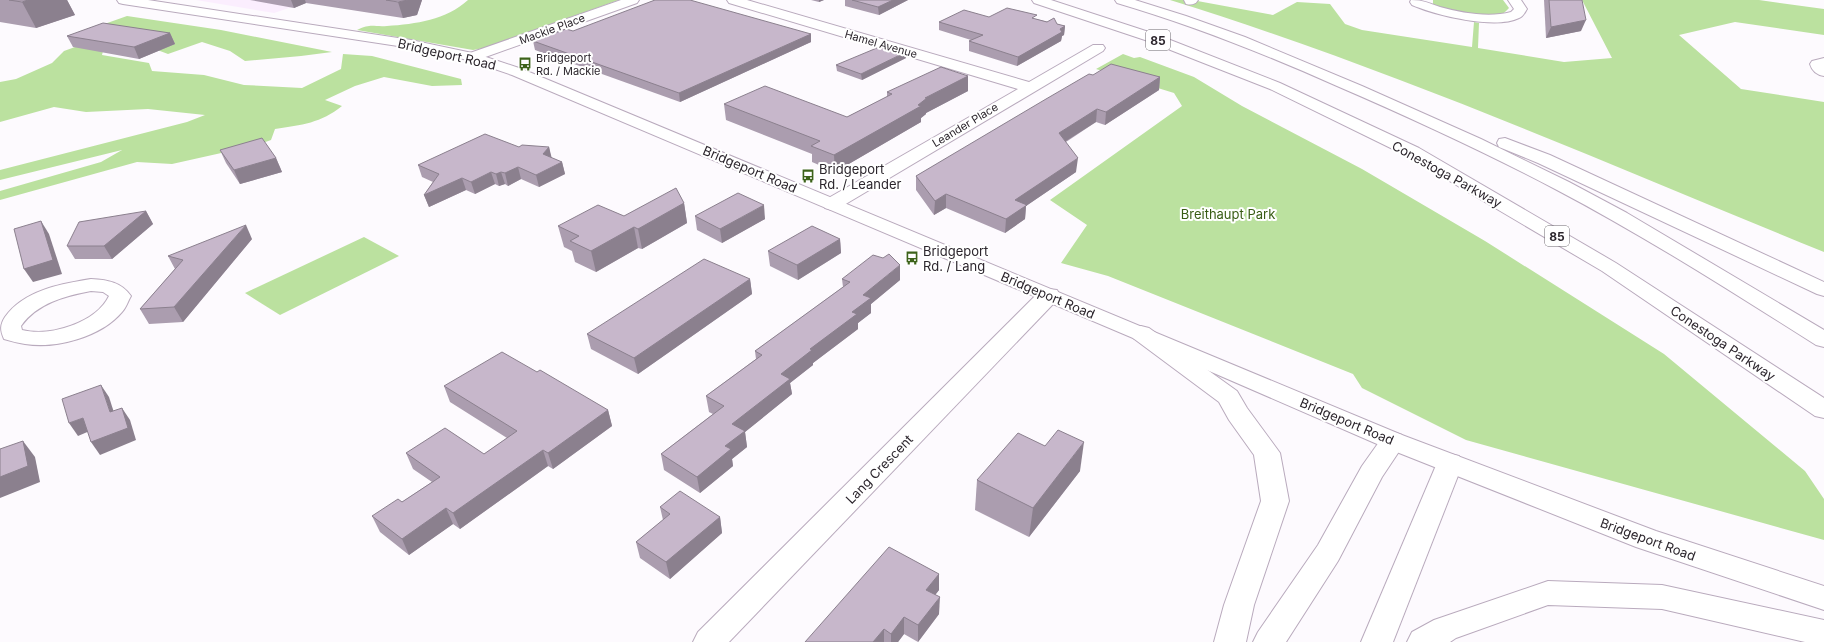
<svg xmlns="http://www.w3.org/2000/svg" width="1824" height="642" viewBox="0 0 1824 642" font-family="Inter,sans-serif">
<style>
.built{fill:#fbeefe}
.green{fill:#bbe19f}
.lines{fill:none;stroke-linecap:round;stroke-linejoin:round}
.minor-casing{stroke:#b9aabd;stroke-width:2}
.secondary-casing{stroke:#b9aabd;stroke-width:2}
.motorway-casing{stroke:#b9aabd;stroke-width:2}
.minor{fill:#fff;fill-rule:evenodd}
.secondary{fill:#fff;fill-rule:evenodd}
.motorway{fill:#fff;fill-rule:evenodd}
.wall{fill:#ab9daf}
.shaded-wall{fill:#8b808e}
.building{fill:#c7b7cb;stroke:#8b808e}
.labels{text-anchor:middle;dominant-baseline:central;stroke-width:4;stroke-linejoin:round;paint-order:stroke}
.far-street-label{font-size:11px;fill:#2c262d;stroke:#fff}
.far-poi-label{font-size:11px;fill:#2c262d;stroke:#fff;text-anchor:start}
.shield{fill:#fff;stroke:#6b676c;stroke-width:1}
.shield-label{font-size:12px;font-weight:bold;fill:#2c262d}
.street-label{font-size:13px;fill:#2c262d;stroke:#fff}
.poi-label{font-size:13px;fill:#2c262d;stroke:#fff;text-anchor:start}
.park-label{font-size:13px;fill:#385c14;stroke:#fff}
</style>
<rect width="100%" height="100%" fill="#fdfafe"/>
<path class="built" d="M 196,0 L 313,0 L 274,13 Z"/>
<g class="green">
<path d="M 468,0 L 619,0 L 484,48 L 473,50 L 357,30 C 372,23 372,27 387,26 C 416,24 446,20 468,0 Z"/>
<path d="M 1170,0 L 1192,0 L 1273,15 L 1297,2 L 1330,4 L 1345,24 L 1362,30 L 1472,47 L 1474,22 L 1479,23 L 1478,48 L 1564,62 L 1612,58 L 1582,0 L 1759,0 L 1824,9 L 1824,35 L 1735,22 L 1679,35 L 1741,89 L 1824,102 L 1824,252 C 1608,164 1393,69 1170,0 Z"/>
<path d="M 1433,0 L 1503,0 L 1509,8 C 1507,10 1504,13 1502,14 C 1485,19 1449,11 1433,5 Z"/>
<path d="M 127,16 L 221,30 L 332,52 L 301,56 L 245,61 L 230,51 L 202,42 L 168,54 L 96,27 Z"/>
<path d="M 86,43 L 104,47 L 102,55 L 149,63 L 152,71 L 204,75 L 244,85 L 302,88 L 341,69 L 343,54 L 372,56 L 461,79 L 462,85 L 432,86 L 384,77 L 355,86 L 325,100 L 342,106 C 321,123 302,125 275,129 L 271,140 L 257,145 L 172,164 L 137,162 L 0,200 L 0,191 L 101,162 L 122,150 L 0,180 L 0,170 L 187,122 L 205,115 L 148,109 L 86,112 L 54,107 L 0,122 L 0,82 L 16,79 L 52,63 L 64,51 Z"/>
<path d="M 1123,54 L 1134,58 L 1140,57 L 1194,77 L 1242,106 L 1362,169 L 1485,241 L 1664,354 L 1805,471 L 1824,499 L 1824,540 L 1466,440 L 1362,388 L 1353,374 L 1108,276 L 1061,263 L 1087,225 L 1050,200 L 1182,106 L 1174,93 L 1096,69 Z"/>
<path d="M 364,237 L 399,256 L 280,315 L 245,293 Z"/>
</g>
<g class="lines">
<g class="minor-casing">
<g id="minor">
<path d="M 621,0 L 639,0 L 637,3 L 477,60 L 467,60 L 465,57 L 467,54 Z"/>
<path d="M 727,0 L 747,0 L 1029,82 L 1093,45 L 1103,45 L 1105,48 L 1103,51 L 839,208 L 832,210 L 825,208 L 823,204 L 825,200 L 1018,89 L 729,3 Z"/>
<path d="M 1184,0 L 1198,0 C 1195,5 1191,5 1186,4 Z"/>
<path d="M 1411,0 C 1424,0 1428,3 1440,7 C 1462,13 1489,18 1511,12 L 1514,9 L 1508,0 L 1521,0 L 1527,9 C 1525,12 1523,17 1519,18 C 1495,30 1435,15 1412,5 L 1410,2 Z"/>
<path d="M 1824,58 L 1824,76 C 1817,75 1812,71 1810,64 L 1812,61 Z"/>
<path d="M 91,279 C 108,280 121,282 131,296 C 128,301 126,308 122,312 C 101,337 56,349 25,344 C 18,343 11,341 4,339 C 0,330 0,325 5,317 C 24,290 61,284 91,279 ZM 91,291 L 103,292 L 109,296 C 96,323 50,337 22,330 L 21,326 C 37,303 65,296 91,291 Z"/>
<path d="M 1049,289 L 1057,290 L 1060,295 L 1057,300 L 729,642 L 693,642 L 698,632 L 1041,290 Z"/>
</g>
</g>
<g class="secondary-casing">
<path id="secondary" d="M 117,0 L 148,0 L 411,40 L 477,54 L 522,69 L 1402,435 L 1656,531 L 1824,586 L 1824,610 L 1636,547 L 1384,447 L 1133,338 L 512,75 L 468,60 L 411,48 L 123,4 L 119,3 Z"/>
</g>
<g class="motorway-casing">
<g id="motorway">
<path d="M 1032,0 L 1051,0 L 1155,34 L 1280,83 L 1419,148 L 1616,263 L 1824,398 L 1824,418 L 1815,416 L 1602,271 L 1407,156 L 1270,89 L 1145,40 L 1034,3 Z"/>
<path d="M 1115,0 L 1135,0 L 1186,16 L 1245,37 L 1362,86 L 1481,139 L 1569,182 L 1627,213 L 1824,330 L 1824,347 L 1816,345 C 1731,291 1646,237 1557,190 C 1485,152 1411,118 1337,86 C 1265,54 1192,25 1117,3 Z"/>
<path d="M 1505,138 L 1550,155 L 1824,282 L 1824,296 L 1817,294 L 1538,163 L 1499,147 L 1497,143 L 1499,139 Z"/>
<path d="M 1141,326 L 1149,328 L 1237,391 L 1247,408 L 1280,453 L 1289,501 L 1254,605 L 1246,642 L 1214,642 L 1224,605 L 1261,501 L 1254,455 L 1229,420 L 1219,402 L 1133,338 L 1130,333 L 1133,328 Z"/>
<path d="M 1393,432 L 1402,435 L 1406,441 L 1382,477 L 1338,561 L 1286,642 L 1253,642 L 1258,632 L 1318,545 L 1362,466 L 1384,435 Z"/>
<path d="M 1450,454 L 1459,456 L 1463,463 L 1393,642 L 1361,642 L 1437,463 L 1441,456 Z"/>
<path d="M 1548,581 L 1662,585 L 1824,620 L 1824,642 L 1805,642 L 1662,609 L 1548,605 L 1456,638 L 1450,642 L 1407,642 L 1412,632 L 1434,620 Z"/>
</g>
</g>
<use href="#minor" class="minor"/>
<use href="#secondary" class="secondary"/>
<use href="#motorway" class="motorway"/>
</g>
<g class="wall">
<path d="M 0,0 L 67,0 L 75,15 L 36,28 L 0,22 Z"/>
<path d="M 250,0 L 422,0 L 417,15 L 403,18 L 306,3 L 294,8 Z"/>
<path d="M 811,0 L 824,0 L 819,2 Z"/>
<path d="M 845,0 L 908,0 L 879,15 L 845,6 Z"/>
<path d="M 1544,0 L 1582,0 L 1581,31 L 1546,38 Z"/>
<path d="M 989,17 L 1036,19 L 1065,26 L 1064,35 L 1062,36 L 1061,41 L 1017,66 L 969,51 L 969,41 L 971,40 L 939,30 L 939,22 Z"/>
<path d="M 573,31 L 811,34 L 811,42 L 680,102 L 535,50 L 533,41 Z"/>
<path d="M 170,33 L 175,44 L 139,59 L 73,47 L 67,36 Z"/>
<path d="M 906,58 L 862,80 L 837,71 L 836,65 Z"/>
<path d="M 1093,75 L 1160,77 L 1159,90 L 1105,125 L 1096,122 L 1066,142 L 1076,172 L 1026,206 L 1025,219 L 1005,233 L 946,208 L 934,215 L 916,190 L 916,176 Z"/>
<path d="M 968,76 L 968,91 L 926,113 L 926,114 L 921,118 L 921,122 L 835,172 L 812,162 L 812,154 L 726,120 L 724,104 L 847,117 L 887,97 L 887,92 Z"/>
<path d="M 519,147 L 549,147 L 551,158 L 562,162 L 565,174 L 539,187 L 521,179 L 508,186 L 505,184 L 499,186 L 495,184 L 475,194 L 466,190 L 429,207 L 424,195 L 433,182 L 422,177 L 418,165 Z"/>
<path d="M 220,150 L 276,158 L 282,172 L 240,184 L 226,163 Z"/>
<path d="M 684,203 L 687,223 L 642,249 L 638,248 L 596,272 L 575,262 L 572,251 L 564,247 L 558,226 L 624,216 Z"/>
<path d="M 146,211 L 153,224 L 112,259 L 75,259 L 67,246 Z"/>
<path d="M 695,216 L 765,219 L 722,243 L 697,230 Z"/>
<path d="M 252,239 L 183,322 L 149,324 L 140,309 L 175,269 L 168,256 Z"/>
<path d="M 840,239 L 841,253 L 798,280 L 770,266 L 768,251 Z"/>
<path d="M 750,279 L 752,294 L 638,374 L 591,349 L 587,334 Z"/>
<path d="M 842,279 L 900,280 L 871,304 L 871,313 L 858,323 L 858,329 L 813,363 L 813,365 L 790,383 L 792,394 L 745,432 L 747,447 L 732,459 L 733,466 L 700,493 L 664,470 L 661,454 L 713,414 L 709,412 L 706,396 L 756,359 L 755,351 L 843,287 Z"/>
<path d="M 537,372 L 608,410 L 612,426 L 553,469 L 548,466 L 460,529 L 453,524 L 409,555 L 380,532 L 372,516 L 402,502 L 432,482 L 413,469 L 406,453 L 484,454 L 507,438 L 450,402 L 444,386 Z"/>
<path d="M 1045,446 L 1080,471 L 1029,537 L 975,510 L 977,480 Z"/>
<path d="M 660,507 L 720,517 L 722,533 L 670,579 L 640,558 L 636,542 L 663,520 Z"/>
<path d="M 939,574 L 939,590 L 935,595 L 939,614 L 918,642 L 904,634 L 898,642 L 805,642 Z"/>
</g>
<g class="shaded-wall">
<path d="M 28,0 L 67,0 L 75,15 L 36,28 L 22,2 Z"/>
<path d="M 291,0 L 305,0 L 306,3 L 294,8 Z"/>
<path d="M 408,0 L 422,0 L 417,15 L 403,18 L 398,2 Z"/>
<path d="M 819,0 L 824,0 L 819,2 Z"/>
<path d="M 893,0 L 908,0 L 879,15 L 878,7 Z"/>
<path d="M 1586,20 L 1581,31 L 1546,38 L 1551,27 Z"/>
<path d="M 1065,26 L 1064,35 L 1062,36 L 1061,41 L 1017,66 L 1018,57 Z"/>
<path d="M 170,33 L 175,44 L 139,59 L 134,47 Z"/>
<path d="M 811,34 L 811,42 L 680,102 L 679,93 Z"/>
<path d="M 906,52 L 906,58 L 862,80 L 861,74 Z"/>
<path d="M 968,76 L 968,91 L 926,113 L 926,114 L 921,118 L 921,122 L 835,172 L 834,155 L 918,105 L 925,98 Z"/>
<path d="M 1160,77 L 1159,90 L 1105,125 L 1106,112 Z"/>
<path d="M 1097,109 L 1096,122 L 1058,146 L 1059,133 Z"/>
<path d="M 549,147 L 552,159 L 543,154 Z"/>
<path d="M 276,158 L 282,172 L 240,184 L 234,170 Z"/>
<path d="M 1078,158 L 1076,172 L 1026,206 L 1025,219 L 1005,233 L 1006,219 L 1015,200 Z"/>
<path d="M 562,162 L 565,174 L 539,187 L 536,175 Z"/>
<path d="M 518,167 L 521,179 L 508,186 L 505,173 Z"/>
<path d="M 491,172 L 495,184 L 475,194 L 471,182 Z"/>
<path d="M 501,172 L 505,184 L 499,186 L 496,174 Z"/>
<path d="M 462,178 L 466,190 L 429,207 L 424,195 Z"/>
<path d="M 946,194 L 946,208 L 934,215 L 935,201 Z"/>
<path d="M 684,203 L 687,223 L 642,249 L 638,229 Z"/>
<path d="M 764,205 L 765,219 L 722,243 L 720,229 Z"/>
<path d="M 146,211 L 153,224 L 112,259 L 104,246 Z"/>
<path d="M 41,221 L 49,234 L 62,274 L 33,282 L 24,269 Z"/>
<path d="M 246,225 L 252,239 L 183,322 L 174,307 Z"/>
<path d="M 634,227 L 638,248 L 596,272 L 591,251 Z"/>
<path d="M 840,239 L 841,253 L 798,280 L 797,265 Z"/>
<path d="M 900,265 L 900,280 L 871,304 L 871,313 L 858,323 L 858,329 L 813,363 L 813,365 L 790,383 L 792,394 L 745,432 L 747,447 L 732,459 L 733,466 L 700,493 L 697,477 L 725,446 L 732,424 L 781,374 L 810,349 L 852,312 L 863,295 Z"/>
<path d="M 750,279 L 752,294 L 638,374 L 634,358 Z"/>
<path d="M 101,385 L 109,397 L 118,425 L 110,412 Z"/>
<path d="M 122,408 L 130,420 L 136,440 L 100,455 L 91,442 Z"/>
<path d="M 608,410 L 612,426 L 553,469 L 548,453 Z"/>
<path d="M 83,418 L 92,430 L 78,436 L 69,423 Z"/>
<path d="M 23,441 L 35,457 L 40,482 L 0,498 L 0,477 Z"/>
<path d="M 1084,442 L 1080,471 L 1029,537 L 1033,508 Z"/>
<path d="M 543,450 L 548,466 L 460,529 L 453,513 Z"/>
<path d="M 446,508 L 453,524 L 409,555 L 402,539 Z"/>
<path d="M 720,517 L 722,533 L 670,579 L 666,562 Z"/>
<path d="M 939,574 L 939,590 L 926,607 L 926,590 Z"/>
<path d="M 940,597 L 939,614 L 918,642 L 918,625 Z"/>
<path d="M 904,617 L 904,634 L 898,642 L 891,642 L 891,634 Z"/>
<path d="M 884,629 L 884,642 L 873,642 Z"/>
</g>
<g class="building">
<path d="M 9,0 L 28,0 L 22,2 Z"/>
<path d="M 386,0 L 408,0 L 398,2 Z"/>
<path d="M 655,0 L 690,0 L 811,34 L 679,93 L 533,41 L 566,29 L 573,31 Z"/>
<path d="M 852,0 L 893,0 L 878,7 Z"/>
<path d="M 1549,0 L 1582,0 L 1586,20 L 1551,27 Z"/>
<path d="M 1007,8 L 1037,15 L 1032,18 L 1047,22 L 1054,18 L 1057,24 L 1065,26 L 1060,29 L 1062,32 L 1018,57 L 969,41 L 983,35 L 939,22 L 964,10 L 989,17 Z"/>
<path d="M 103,23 L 170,33 L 134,47 L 67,36 Z"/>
<path d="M 884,45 L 906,52 L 861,74 L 836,65 Z"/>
<path d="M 1111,64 L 1160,77 L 1106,112 L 1097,109 L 1059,133 L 1078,158 L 1015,200 L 1027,205 L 1006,219 L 946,194 L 935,201 L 916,176 L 1046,99 L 1089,74 L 1093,75 Z"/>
<path d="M 941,67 L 968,76 L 925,98 L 927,98 L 918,105 L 921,106 L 834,155 L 811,146 L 820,141 L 724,104 L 765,86 L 847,117 L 892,94 L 887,92 Z"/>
<path d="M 485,134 L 519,147 L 522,145 L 549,147 L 543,154 L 562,162 L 536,175 L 518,167 L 505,173 L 501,172 L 496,174 L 491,172 L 471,182 L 462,178 L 424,195 L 439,174 L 418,165 Z"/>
<path d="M 262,138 L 276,158 L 234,170 L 220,150 Z"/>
<path d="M 676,188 L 684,203 L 638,229 L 634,227 L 591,251 L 570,241 L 579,236 L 558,226 L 598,205 L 624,216 Z"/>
<path d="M 738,193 L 764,205 L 720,229 L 695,216 Z"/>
<path d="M 146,211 L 104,246 L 67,246 L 79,222 Z"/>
<path d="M 41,221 L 53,260 L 24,269 L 14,229 Z"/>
<path d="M 246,225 L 174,307 L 140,309 L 183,260 L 168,256 Z"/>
<path d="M 812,226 L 840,239 L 797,265 L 768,251 Z"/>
<path d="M 889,254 L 900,265 L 863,295 L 871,298 L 852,312 L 857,314 L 810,349 L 812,350 L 781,374 L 790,379 L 732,424 L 745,431 L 725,446 L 731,449 L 697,477 L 661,454 L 724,406 L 706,396 L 762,355 L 755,351 L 850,282 L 842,279 L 873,255 L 883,258 Z"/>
<path d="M 704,259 L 750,279 L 634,358 L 587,334 Z"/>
<path d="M 502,352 L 537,372 L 540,370 L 608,410 L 548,453 L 543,450 L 453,513 L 446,508 L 402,539 L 372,516 L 398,499 L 402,502 L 440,477 L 406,453 L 445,428 L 484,454 L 517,431 L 444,386 Z"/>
<path d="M 101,385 L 110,412 L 122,408 L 128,428 L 91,442 L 83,418 L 69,423 L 62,399 Z"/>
<path d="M 1058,430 L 1084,442 L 1033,508 L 977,480 L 1018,433 L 1045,446 Z"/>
<path d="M 23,441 L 28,466 L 0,477 L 0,449 Z"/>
<path d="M 680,491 L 720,517 L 666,562 L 636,542 L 670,514 L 660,507 Z"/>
<path d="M 889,547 L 939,574 L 926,590 L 940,597 L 918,625 L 904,617 L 891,634 L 884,629 L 873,642 L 805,642 Z"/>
</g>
<defs>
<g id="bus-bare" transform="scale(1.08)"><path d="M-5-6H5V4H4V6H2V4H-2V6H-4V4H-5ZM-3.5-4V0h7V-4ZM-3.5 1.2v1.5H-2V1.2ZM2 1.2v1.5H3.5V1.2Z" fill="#3d621a" stroke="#fff" stroke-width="2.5" paint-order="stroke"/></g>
</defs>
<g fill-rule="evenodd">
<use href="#bus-bare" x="525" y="64"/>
<use href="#bus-bare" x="808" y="176"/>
<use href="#bus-bare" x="912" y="258"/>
</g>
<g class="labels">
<g class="far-street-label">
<text transform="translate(552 29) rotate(-20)">Mackie Place</text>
<text transform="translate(881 44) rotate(16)">Hamel Avenue</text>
<text transform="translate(965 125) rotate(-31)">Leander Place</text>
</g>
<g class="far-poi-label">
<text x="536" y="58">Bridgeport<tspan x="536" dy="13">Rd. / Mackie</tspan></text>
</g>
<g class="shield">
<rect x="1146" y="30" width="24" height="20" rx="3"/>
<rect x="1545" y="226" width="24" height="20" rx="3"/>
</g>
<g class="shield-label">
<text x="1158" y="40">85</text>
<text x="1557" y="236">85</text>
</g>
<g class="street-label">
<text transform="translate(447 54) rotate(13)">Bridgeport Road</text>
<text transform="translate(750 169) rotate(23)">Bridgeport Road</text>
<text transform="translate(1447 174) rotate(29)">Conestoga Parkway</text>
<text transform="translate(1048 295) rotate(23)">Bridgeport Road</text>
<text transform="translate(1723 343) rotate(34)">Conestoga Parkway</text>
<text transform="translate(1347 421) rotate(23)">Bridgeport Road</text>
<text transform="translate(879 469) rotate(-46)">Lang Crescent</text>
<text transform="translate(1648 539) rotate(20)">Bridgeport Road</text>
</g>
<g class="poi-label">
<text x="819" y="169">Bridgeport<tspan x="819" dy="15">Rd. / Leander</tspan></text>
<text x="923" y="251">Bridgeport<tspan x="923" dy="15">Rd. / Lang</tspan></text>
</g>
<g class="park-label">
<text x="1228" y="214">Breithaupt Park</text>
</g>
</g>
</svg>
